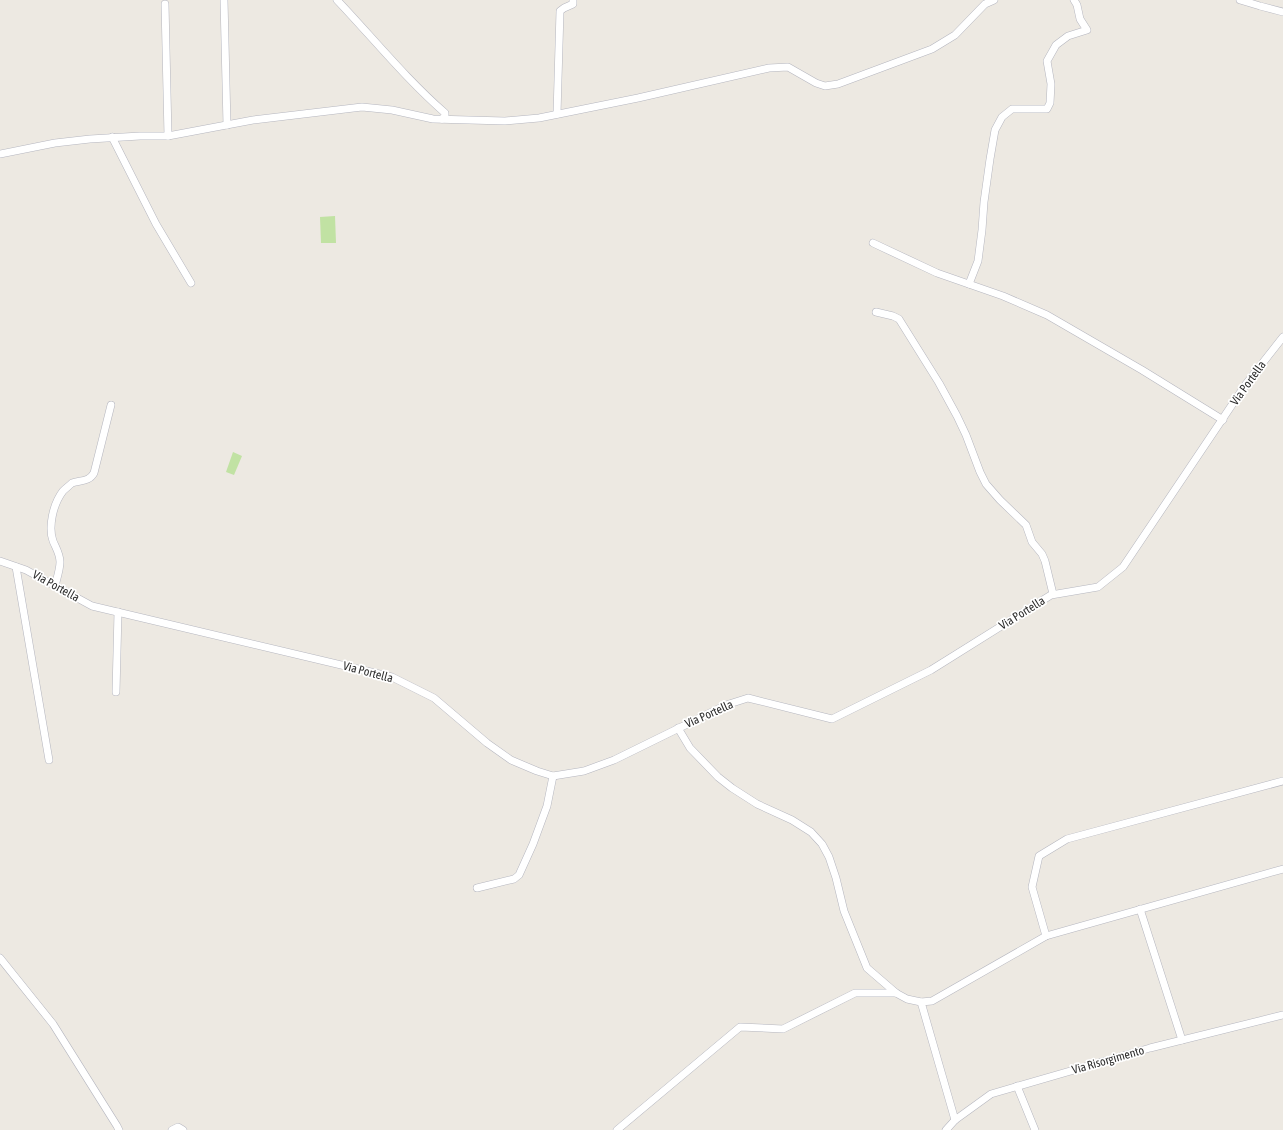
<svg xmlns="http://www.w3.org/2000/svg" width="1283" height="1130" viewBox="0 0 1283 1130" font-family="'Asap Condensed',sans-serif">
<style>
.pitch{fill:#c1e2a3}
.lines{fill:none;stroke-linecap:round;stroke-linejoin:round}
.minor-casing{stroke:#b5b6bf;stroke-width:8}
.minor{stroke:#fff;stroke-width:7}
.labels{text-anchor:middle;dominant-baseline:central;stroke-width:3.5;stroke-linejoin:round;paint-order:stroke}
.street-label{font-size:12px;fill:#2d2d2d;stroke:#fff}
</style>
<rect width="100%" height="100%" fill="#ede9e2"/>
<g class="pitch">
<path d="M 335,216 L 336,243 L 321,243 L 320,217 Z"/>
<path d="M 233,452 L 242,456 L 234,475 L 226,472 Z"/>
</g>
<g class="lines">
<g class="minor-casing">
<g id="minor">
<path d="M 224,0 L 227,125"/>
<path d="M 337,0 C 373,38 406,79 445,113 L 445,116 L 442,119"/>
<path d="M 1240,0 L 1260,6 L 1283,12"/>
<path d="M 165,4 L 168,136"/>
<path d="M 557,114 L 560,11 L 564,8 L 573,4 L 573,0"/>
<path d="M 112,137 L 156,224 L 191,283"/>
<path d="M 0,154 L 55,143 L 90,139 L 140,136 L 168,136 L 253,120 L 362,107 L 392,110 L 433,119 L 505,121 L 539,118 L 638,98 L 769,68 L 788,67 L 816,83 L 825,86 L 838,84 L 932,49 L 955,35 L 985,4 L 994,0"/>
<path d="M 873,243 L 937,273 L 1003,296 L 1047,315 L 1142,370 L 1223,420"/>
<path d="M 969,284 L 978,261 L 982,230 L 984,202 L 990,159 L 995,130 L 1002,117 L 1012,109 L 1047,109 L 1050,103 L 1051,84 L 1047,61 L 1056,45 L 1068,36 L 1087,30 L 1080,19 L 1077,5 L 1074,0"/>
<path d="M 876,312 L 893,316 L 899,319 L 939,383 L 957,416 L 966,435 L 980,472 L 986,484 L 1000,500 L 1026,525 L 1032,542 L 1042,554 L 1045,561 L 1053,594"/>
<path d="M 0,561 L 26,570 L 92,606 L 392,677 L 434,698 L 487,743 L 511,760 L 537,771 L 553,776 L 584,771 L 614,760 L 726,705 L 748,698 L 832,719 L 931,670 L 1051,595 L 1098,587 L 1123,567 L 1246,384 L 1283,337"/>
<path d="M 16,567 L 49,760"/>
<path d="M 55,586 C 57,578 60,569 60,562 C 60,554 56,548 53,541 C 48,527 53,504 63,491 C 65,489 70,485 72,483 C 80,480 89,482 94,473 L 111,405"/>
<path d="M 116,692 L 118,612"/>
<path d="M 678,728 L 690,748 L 718,777 L 732,788 L 757,804 L 792,820 L 811,832 L 822,844 L 829,857 L 836,878 L 844,911 L 867,968 L 896,993 L 907,999 L 921,1002 L 932,1001 L 1046,936 L 1283,869"/>
<path d="M 477,888 L 514,879 L 519,875 L 533,844 L 547,806 L 553,776"/>
<path d="M 1140,909 L 1182,1040"/>
<path d="M 1046,936 L 1032,887 L 1039,856 L 1067,839 L 1283,781"/>
<path d="M 0,958 L 53,1024 L 117,1126 L 119,1130"/>
<path d="M 921,1002 L 955,1120"/>
<path d="M 1017,1086 L 1035,1130"/>
<path d="M 172,1130 L 178,1127 L 183,1130"/>
<path d="M 617,1130 L 740,1027 L 783,1029 L 855,993 L 896,993"/>
<path d="M 946,1130 L 955,1120 L 991,1094 L 1150,1048 L 1283,1015"/>
</g>
</g>
<use href="#minor" class="minor"/>
</g>
<g class="labels">
<g class="street-label">
<text transform="translate(1248 383) rotate(-54)">Via Portella</text>
<text transform="translate(56 586) rotate(29)">Via Portella</text>
<text transform="translate(1022 613) rotate(-32)">Via Portella</text>
<text transform="translate(368 672) rotate(15)">Via Portella</text>
<text transform="translate(709 714) rotate(-24)">Via Portella</text>
<text transform="translate(1108 1060) rotate(-16)">Via Risorgimento</text>
</g>
</g>
</svg>
